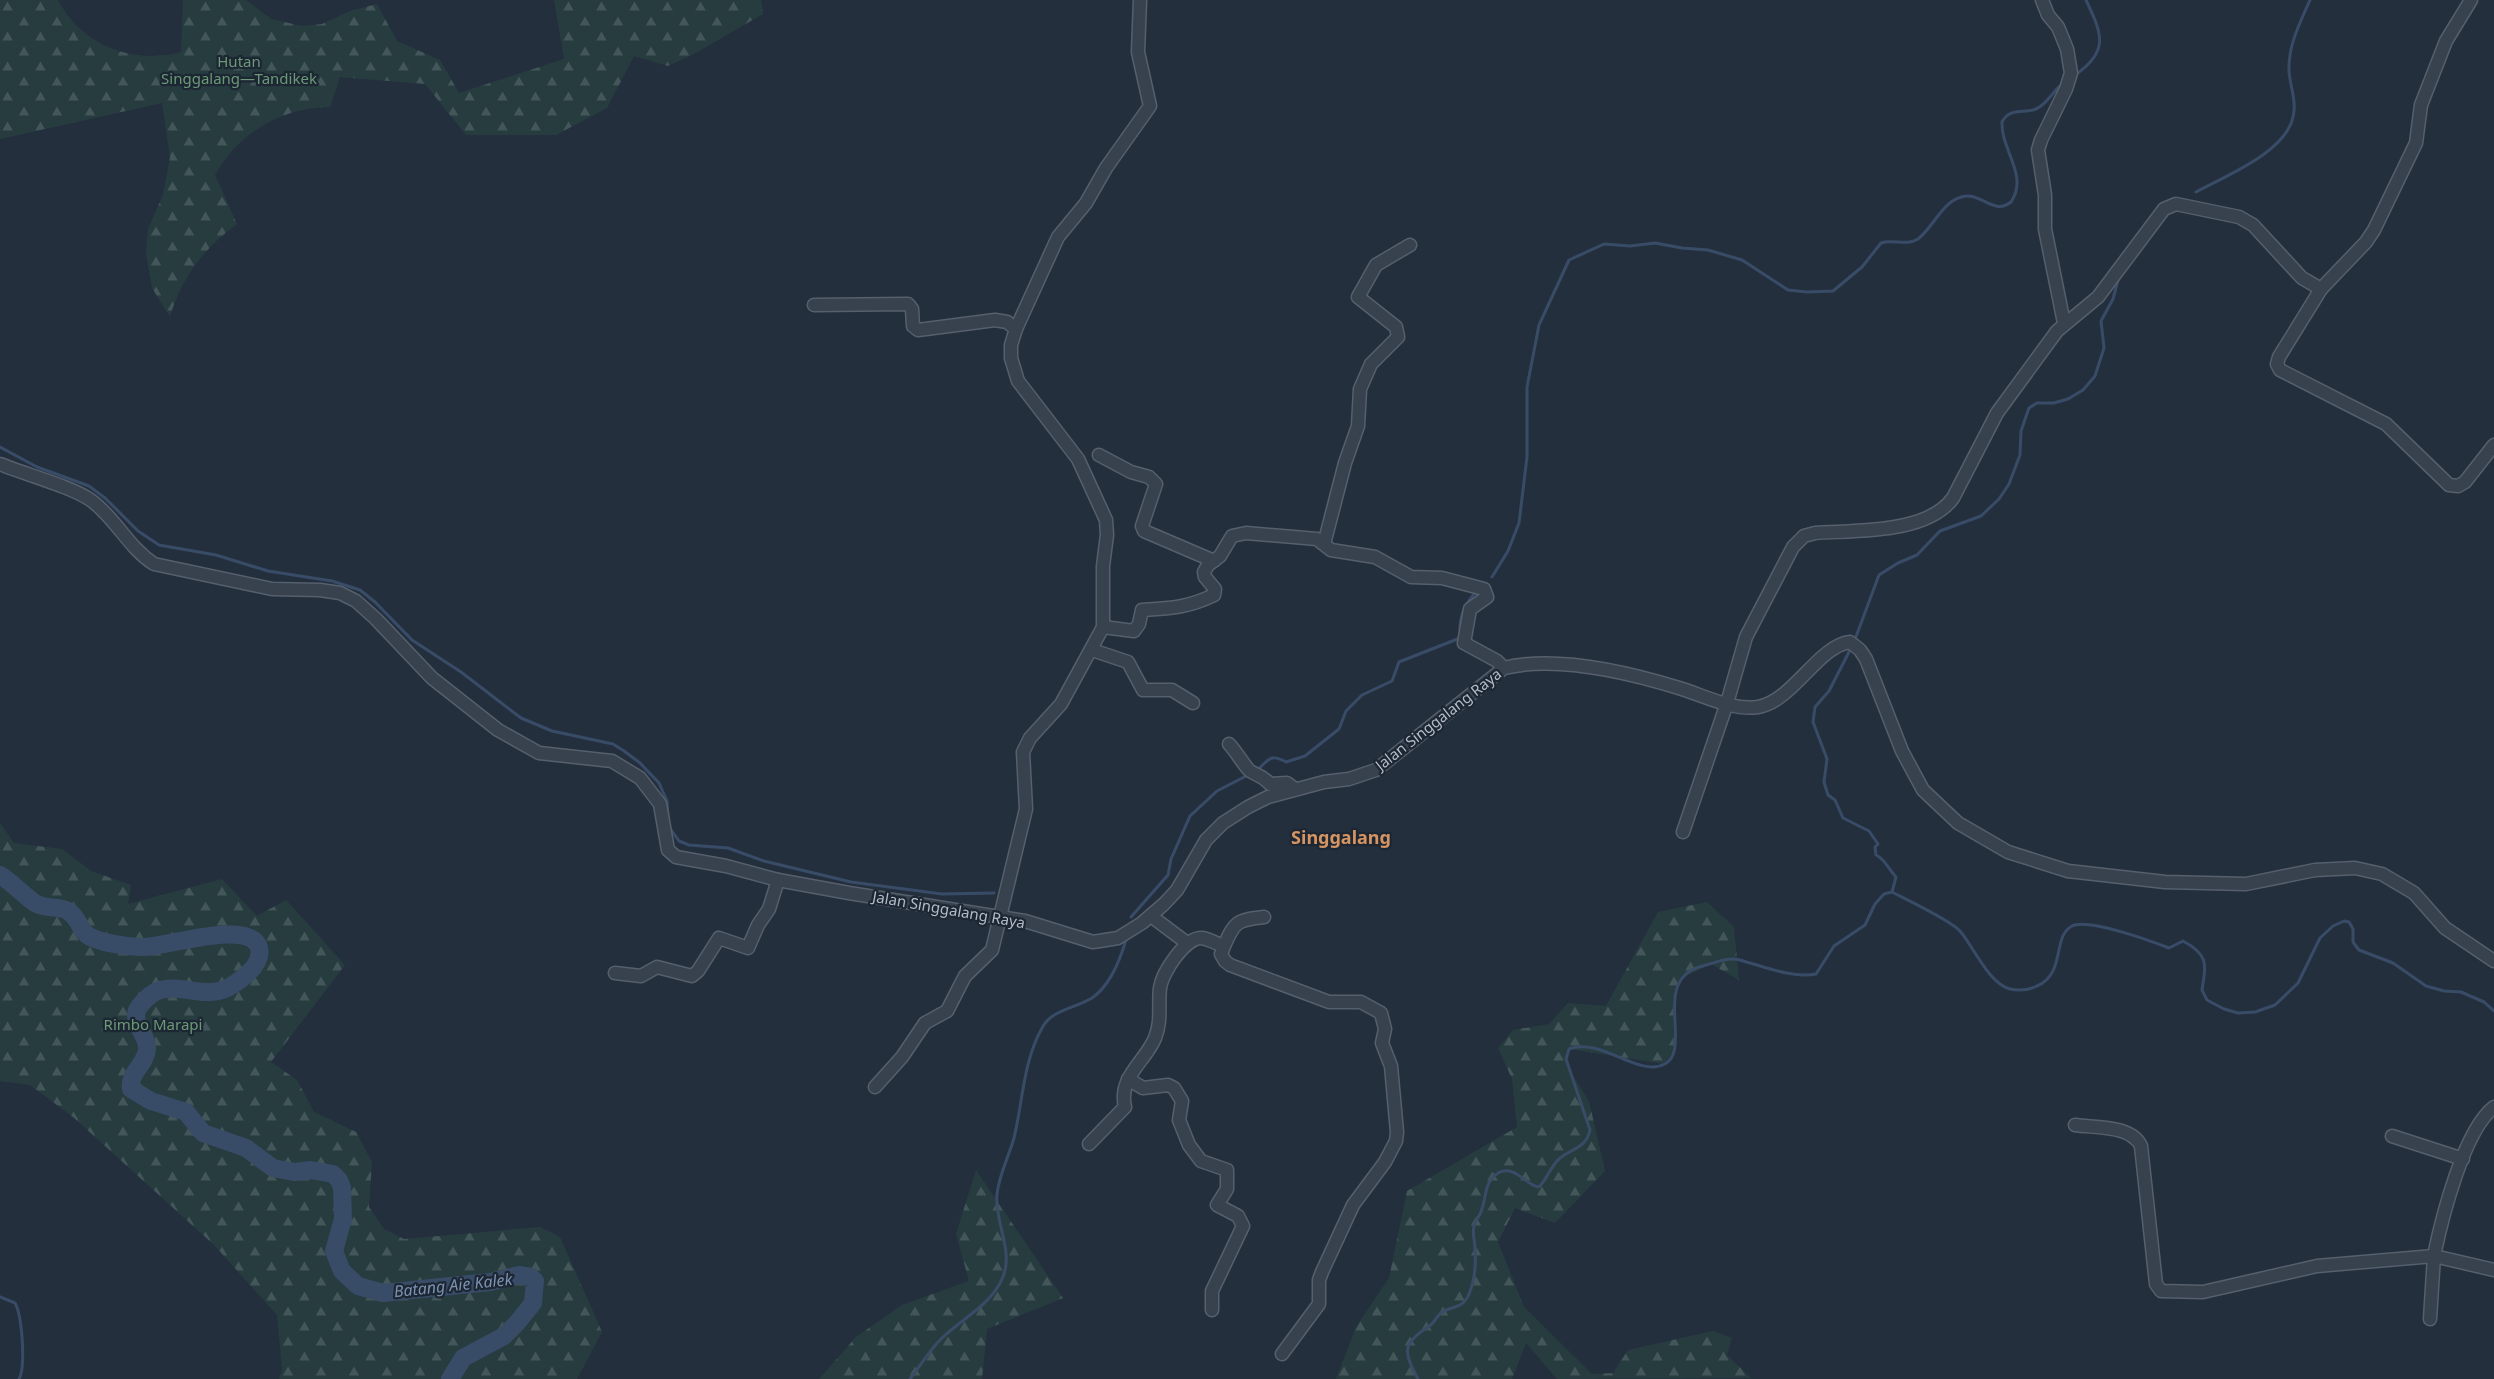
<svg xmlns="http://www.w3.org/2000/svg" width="2494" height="1379" viewBox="0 0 2494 1379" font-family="'Noto Sans',sans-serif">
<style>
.forest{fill:url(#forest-firs)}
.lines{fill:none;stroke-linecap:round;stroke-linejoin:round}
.stream{stroke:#394c67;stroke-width:3}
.river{stroke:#394c67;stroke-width:18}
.street-casing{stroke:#565f6c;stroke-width:15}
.street{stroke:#38414e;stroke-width:12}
.labels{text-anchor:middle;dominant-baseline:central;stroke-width:4.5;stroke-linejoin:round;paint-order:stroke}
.park-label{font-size:15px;fill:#6b9a76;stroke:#1d2633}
.street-label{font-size:15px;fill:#b4bcc9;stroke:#1d2633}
.water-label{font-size:16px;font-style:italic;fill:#7c92b1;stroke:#1d2633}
.quarter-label{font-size:18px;font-weight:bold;fill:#d59563;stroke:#1d2633}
</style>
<defs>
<pattern id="forest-firs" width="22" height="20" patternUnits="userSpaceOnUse" patternTransform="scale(1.5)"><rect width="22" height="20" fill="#263c3f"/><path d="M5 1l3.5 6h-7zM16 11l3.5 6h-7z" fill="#435659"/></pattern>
</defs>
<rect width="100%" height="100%" fill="#242f3e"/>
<g class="forest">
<path d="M 0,0 L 58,0 C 81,45 133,65 181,52 L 183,0 L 246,0 L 271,19 L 302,26 L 322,24 L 350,11 L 377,4 L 397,41 L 440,60 L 459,93 L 564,59 L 554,0 L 761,0 L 763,14 L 694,54 L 668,66 L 634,56 L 607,108 L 556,135 L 466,135 L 425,84 L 340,77 L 330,107 C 281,108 239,132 215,175 L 237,224 C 204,248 181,278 170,317 L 152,288 L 146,254 L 148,229 L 163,195 L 170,157 L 162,103 L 0,139 Z"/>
<path d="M 0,823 L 14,843 L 62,849 L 91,871 L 131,885 L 128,904 L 222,879 L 257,916 L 286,900 L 345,965 L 271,1062 L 297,1080 L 314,1112 L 356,1132 L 372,1162 L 369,1207 L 384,1229 L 404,1239 L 540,1227 L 560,1237 L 602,1332 L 577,1379 L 279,1379 L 282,1370 L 277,1315 L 214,1245 L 73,1117 L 30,1085 L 0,1081 Z"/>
<path d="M 1707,902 L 1734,927 L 1739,980 L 1711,964 L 1682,978 L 1673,1000 L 1674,1051 L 1664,1064 L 1569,1049 L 1568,1068 L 1589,1101 L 1605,1171 L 1555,1223 L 1515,1208 L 1498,1242 L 1524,1307 L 1592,1374 L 1613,1373 L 1628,1350 L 1713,1331 L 1732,1338 L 1727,1355 L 1751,1378 L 1557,1379 L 1526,1343 L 1512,1379 L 1336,1379 L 1356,1327 L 1389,1278 L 1407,1191 L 1517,1127 L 1512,1079 L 1498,1048 L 1513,1030 L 1549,1024 L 1568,1003 L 1606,1006 L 1658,912 Z"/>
<path d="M 976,1170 L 1063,1298 L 987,1329 L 982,1379 L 819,1379 L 856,1337 L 902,1305 L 969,1281 L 956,1234 Z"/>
</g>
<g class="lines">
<g class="stream">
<path d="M 2075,75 C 2110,51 2102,34 2086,0"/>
<path d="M 2196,192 C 2225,176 2286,152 2293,117 C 2297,102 2290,86 2289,71 C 2288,45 2300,23 2310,0"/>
<path d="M 0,447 L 37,467 L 89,486 L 105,498 L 138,531 L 159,545 L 216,555 L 268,571 L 332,581 L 360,590 L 375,602 L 412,640 L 461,672 L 521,718 L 552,731 L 613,744 L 624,751 L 640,763 L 659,783 L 667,801 L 668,817"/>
<path d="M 1492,577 L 1508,551 L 1519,523 L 1527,457 L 1527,387 L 1539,325 L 1569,260 L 1604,244 L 1630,246 L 1655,243 L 1682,248 L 1708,250 L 1742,260 L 1788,290 L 1807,292 L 1833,291 L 1862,267 L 1881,243 C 1892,239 1907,246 1918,239 C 1934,227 1944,197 1967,196 C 1982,195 1995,215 2011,202 C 2029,175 2001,151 2002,122 C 2010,107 2024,114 2036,109 C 2046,105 2052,93 2060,86"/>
<path d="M 1460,632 C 1459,615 1466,602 1477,591"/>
<path d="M 1854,642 L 1879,575 L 1898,563 L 1917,555 L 1940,531 L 1981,516 L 1999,499 L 2009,484 L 2020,455 L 2021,431 L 2029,408 L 2037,403 L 2054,403 L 2068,399 L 2083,390 L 2095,376 L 2104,348 L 2101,321 L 2113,299 L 2118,280"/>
<path d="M 1851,648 L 1829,691 L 1815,707 L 1813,722 L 1827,759 L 1824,782 L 1828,795 L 1835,800 L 1843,818 L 1869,831 L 1878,844 L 1875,847 L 1876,855 C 1885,859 1889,870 1896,877 L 1892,892"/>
<path d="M 1257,770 C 1269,760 1270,753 1286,762 L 1305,756 L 1339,729 L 1346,711 L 1362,695 L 1392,681 L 1399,662 L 1460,638"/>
<path d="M 669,827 L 679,841 L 689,845 L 728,848 L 764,861 L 851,882 L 942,894 L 994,893"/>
<path d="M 1131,917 L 1168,875 L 1171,859 L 1190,816 L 1217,791 L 1250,774"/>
<path d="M 0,1297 L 15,1303 C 22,1315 26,1367 19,1379"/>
<path d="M 910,1379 C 920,1366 929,1351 941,1339 C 961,1319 990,1306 1002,1279 C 1015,1252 994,1222 997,1194 C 999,1175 1009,1156 1014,1138 C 1023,1101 1023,1062 1042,1028 C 1051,1010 1076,1008 1092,998 C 1111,985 1121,958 1127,936"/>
<path d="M 1418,1379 C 1404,1353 1401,1344 1428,1327 C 1435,1323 1437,1314 1444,1311 C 1455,1306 1463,1308 1469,1294 C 1475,1280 1476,1264 1475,1249 C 1475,1241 1472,1234 1474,1226 C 1475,1221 1478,1218 1480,1214 C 1487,1200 1483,1182 1498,1173 C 1515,1164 1526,1186 1539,1187 C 1547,1179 1551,1166 1559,1159 C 1571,1148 1586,1149 1590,1130 L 1566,1059 L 1569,1049 C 1602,1037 1638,1078 1665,1064 C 1689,1051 1661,997 1685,975 C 1691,969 1698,967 1706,965 C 1714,963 1723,959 1732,959 C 1738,958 1744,962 1750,963 C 1771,969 1794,978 1816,974 L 1834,946 L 1865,925 L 1875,904 L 1884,894 L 1892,892 C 1907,900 1950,920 1960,931 C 1973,946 1989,984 2010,989 C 2019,991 2029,990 2037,986 C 2066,974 2052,936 2072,926 C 2088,918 2151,941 2169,948 L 2183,941 C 2209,955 2206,964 2202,990 L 2207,1000 L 2224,1009 L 2238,1013 L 2255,1012 L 2275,1005 L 2298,983 L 2320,938 L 2333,926 L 2344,921 L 2349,922 L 2353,929 L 2353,942 L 2359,950 L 2393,963 L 2426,986 L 2444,991 L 2461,992 L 2484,1002 L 2494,1011"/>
</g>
<path class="river" d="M 0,875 C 13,883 23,895 35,903 C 44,909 57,906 66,910 C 77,915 79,927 86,934 C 96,943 131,947 143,947 C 166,947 251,918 259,948 C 263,964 242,979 231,986 C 203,1004 170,974 146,999 C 143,1002 139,1006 137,1010 C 132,1025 148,1035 147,1049 C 146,1065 128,1073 131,1089 L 151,1101 L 186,1112 L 203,1133 L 246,1148 L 273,1168 L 294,1172 L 311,1170 L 333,1174 L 339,1180 L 342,1188 L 343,1219 L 334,1251 L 342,1271 L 358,1286 L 383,1293 L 490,1282 L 519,1275 L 531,1277 L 535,1281 L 533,1303 L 517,1323 L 504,1336 L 463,1358 L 450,1379"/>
<g class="street-casing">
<g id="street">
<path d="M 2042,0 L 2048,15 L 2058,27 L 2067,49 L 2071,73 L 2066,89 L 2041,140 L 2038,150 L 2045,195 L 2045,229 L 2064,323"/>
<path d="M 2321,289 L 2279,357 L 2277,364 L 2280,370 L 2386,424 L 2449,485 L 2458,486 L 2465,482 L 2494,445"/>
<path d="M 814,305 L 908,304 L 912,309 L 913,326 L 918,330 L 995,320 L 1007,322 L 1016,329"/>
<path d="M 1099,455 L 1131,472 L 1149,477 L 1156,484 L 1142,526 L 1144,531 L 1214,561"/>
<path d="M 0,464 C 24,474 73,487 92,501 C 116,519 129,548 154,564 L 272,589 L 320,590 L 340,593 L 356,601 L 376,619 L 432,678 L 498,730 L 539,753 L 612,761 L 640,778 L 660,804 L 668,850 L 676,857 L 726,866 L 778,880 L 849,893 L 1025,921 L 1093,942 L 1118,938 L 1142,923 L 1164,904 L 1177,890 L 1206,840 L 1223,823 L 1248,807 L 1268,797 L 1324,782 L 1349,779 L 1376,770 L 1504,668 C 1557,655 1627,672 1679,688 C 1703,695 1732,711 1758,707 C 1793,701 1818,646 1850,642 L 1860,650 L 1866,659 L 1902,751 L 1923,790 L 1958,823 L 2008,852 L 2068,871 L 2165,882 L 2246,884 L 2315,870 L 2355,868 L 2382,874 L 2414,893 L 2445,928 L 2494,961"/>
<path d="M 1324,544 L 1345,463 L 1358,426 L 1360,389 L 1371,364 L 1398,337 L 1396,327 L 1358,297 L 1376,265 L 1410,245"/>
<path d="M 1103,627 L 1134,631 L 1139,624 L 1142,610 C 1170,608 1187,608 1214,595 L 1215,589 L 1205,577 L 1204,572 L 1208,565 L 1220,556 L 1232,536 L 1246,533 L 1317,539 L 1331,550 L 1375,557 L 1411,577 L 1442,578 L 1484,589 L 1487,597 L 1470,609 L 1464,643 L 1497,661 L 1504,668"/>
<path d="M 1092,650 L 1128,662 L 1143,690 L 1172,690 L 1193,703"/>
<path d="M 1229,744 C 1235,750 1246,768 1250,771 C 1258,776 1263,776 1270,784 L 1287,783 L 1295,789"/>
<path d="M 1683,832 L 1727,703 L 1746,637 L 1793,547 L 1804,536 L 1815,533 C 1856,530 1927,534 1953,498 L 1997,413 L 2057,331 L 2098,297 L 2164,209 L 2176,204 L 2239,217 L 2253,225 L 2302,278 L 2321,289 L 2366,242 L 2374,230 L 2416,143 L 2421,105 L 2446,41 L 2471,0"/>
<path d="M 1151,916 L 1187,943"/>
<path d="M 1224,946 L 1221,954 L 1225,961 L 1230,965 L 1329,1002 L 1361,1002 L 1381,1013 L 1385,1029 L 1382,1043 L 1391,1066 L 1397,1132 L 1396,1141 L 1385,1162 L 1353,1205 L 1322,1272 L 1319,1280 L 1319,1304 L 1282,1354"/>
<path d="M 615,973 L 641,976 L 657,967 L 692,976 L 698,971 L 719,938 L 748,948 L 758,925 L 769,909 L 778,880"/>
<path d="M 1128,1079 L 1143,1088 L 1168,1085 L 1174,1088 L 1182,1101 L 1179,1120 L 1189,1145 L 1201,1161 L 1227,1170 L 1227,1189 L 1217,1205 L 1238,1216 L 1243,1226 L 1212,1291 L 1212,1310"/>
<path d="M 875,1087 L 902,1057 L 925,1023 L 947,1011 L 965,976 L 992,950 L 1026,809 L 1023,752 L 1030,738 L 1061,704 L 1103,627 L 1103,566 L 1107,535 L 1106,520 L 1078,459 L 1018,381 L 1011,358 L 1011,345 L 1016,329 L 1058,237 L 1086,203 L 1106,168 L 1150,106 L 1138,52 L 1140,0"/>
<path d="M 2494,1107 C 2464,1130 2442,1217 2434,1256 L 2494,1270"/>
<path d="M 2075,1125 C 2096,1128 2131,1125 2141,1146 L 2156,1284 L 2161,1291 L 2203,1292 L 2317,1266 L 2434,1256 L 2430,1319"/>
<path d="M 2392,1136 L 2463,1159"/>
<path d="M 1089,1144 L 1125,1107 C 1118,1077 1145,1062 1155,1038 C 1162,1021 1158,1005 1160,988 C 1162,973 1185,937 1202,938 C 1209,939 1217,944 1224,946 C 1235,921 1237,920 1264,917"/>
</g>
</g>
<use href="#street" class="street"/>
</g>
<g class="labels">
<g class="park-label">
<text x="239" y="61">Hutan<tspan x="239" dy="17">Singgalang—Tandikek</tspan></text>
<text x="153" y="1024">Rimbo Marapi</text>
</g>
<g class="street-label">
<text transform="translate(1438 719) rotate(-38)">Jalan Singgalang Raya</text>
<text transform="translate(949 909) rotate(10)">Jalan Singgalang Raya</text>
</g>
<g class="water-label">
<text transform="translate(453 1285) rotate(-6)">Batang Aie Kalek</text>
</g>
<g class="quarter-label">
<text x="1341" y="837">Singgalang</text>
</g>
</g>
</svg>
